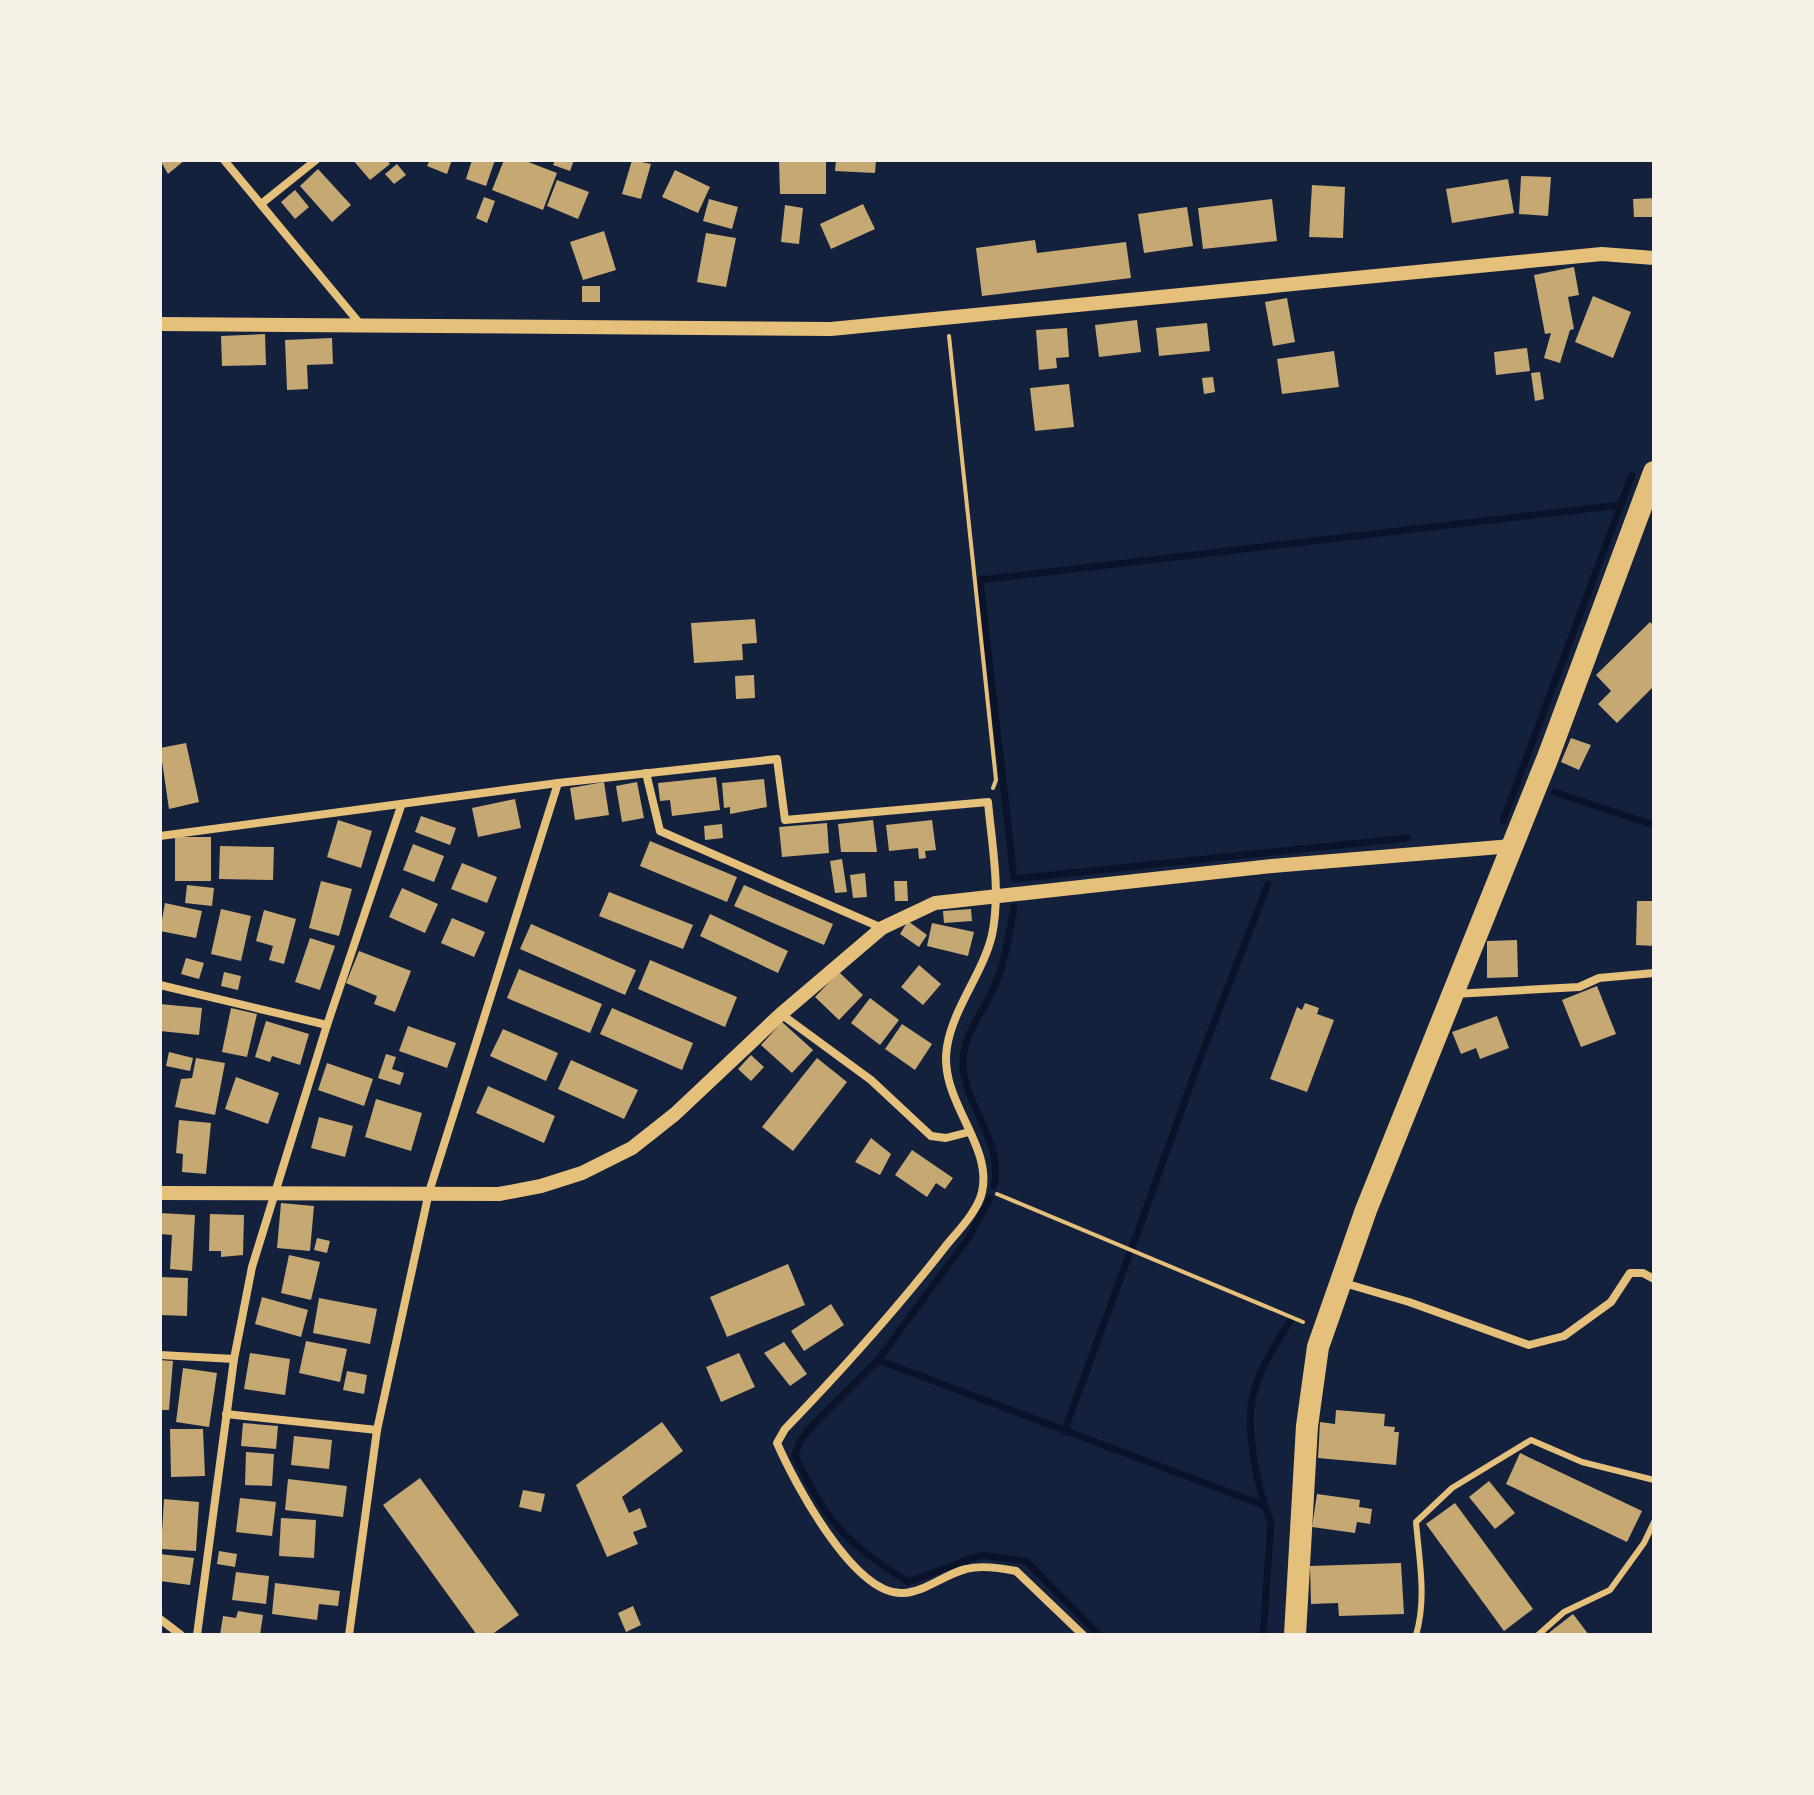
<svg xmlns="http://www.w3.org/2000/svg" width="1814" height="1795" viewBox="0 0 1814 1795" font-family="Overpass,sans-serif">
<style>
.lines{fill:none;stroke-linecap:round;stroke-linejoin:round}
.stream{stroke:#0b132b;stroke-width:7}
.building{fill:#c6a872}
.path{stroke:#e5c07b;stroke-width:4}
.service{stroke:#e5c07b;stroke-width:6}
.minor{stroke:#e5c07b;stroke-width:8}
.tertiary{stroke:#e5c07b;stroke-width:14}
.trunk{stroke:#e5c07b;stroke-width:22}
</style>
<rect width="100%" height="100%" fill="#14213d"/>
<g class="lines">
<g class="stream">
<path d="M 1554,792 L 1654,825"/>
<path d="M 1503,821 L 1632,475"/>
<path d="M 1407,838 L 1014,879 L 980,580 L 1620,505"/>
<path d="M 994,1186 C 1004,1140 964,1107 963,1063 C 962,1035 985,1010 995,985 C 1006,960 1009,933 1014,907"/>
<path d="M 990,1198 L 969,1237 L 878,1360 L 811,1427 L 800,1441 L 795,1456 C 827,1522 845,1543 908,1582 L 981,1555 L 1026,1561 L 1099,1635"/>
<path d="M 1132,1248 L 1198,1064 L 1268,884"/>
<path d="M 878,1360 L 1263,1505"/>
<path d="M 1064,1432 L 1129,1255"/>
<path d="M 1263,1635 L 1271,1522 C 1258,1493 1246,1432 1252,1400 C 1258,1371 1274,1346 1290,1322"/>
</g>
</g>
<g class="building">
<path d="M 160,160 L 185,160 L 168,174 Z"/>
<path d="M 353,160 L 387,160 L 390,164 L 370,180 Z"/>
<path d="M 430,160 L 452,160 L 447,174 L 427,166 Z"/>
<path d="M 472,160 L 495,160 L 486,186 L 466,179 Z"/>
<path d="M 504,160 L 523,160 L 557,173 L 543,210 L 492,190 Z"/>
<path d="M 555,160 L 574,160 L 570,171 L 553,165 Z"/>
<path d="M 632,160 L 651,164 L 641,199 L 622,194 Z"/>
<path d="M 779,160 L 826,160 L 826,194 L 780,194 Z"/>
<path d="M 836,160 L 876,160 L 875,173 L 835,171 Z"/>
<path d="M 397,164 L 406,175 L 394,184 L 385,174 Z"/>
<path d="M 318,169 L 351,205 L 332,222 L 300,186 Z"/>
<path d="M 675,170 L 710,187 L 698,213 L 662,197 Z"/>
<path d="M 1521,176 L 1551,177 L 1548,216 L 1519,214 Z"/>
<path d="M 1508,179 L 1514,213 L 1452,223 L 1446,189 Z"/>
<path d="M 557,180 L 589,192 L 578,219 L 547,206 Z"/>
<path d="M 1312,185 L 1345,187 L 1343,238 L 1309,237 Z"/>
<path d="M 295,190 L 309,207 L 295,219 L 281,202 Z"/>
<path d="M 484,197 L 495,201 L 487,223 L 476,218 Z"/>
<path d="M 1654,198 L 1654,217 L 1634,217 L 1633,199 Z"/>
<path d="M 709,199 L 738,207 L 732,229 L 703,221 Z"/>
<path d="M 1272,199 L 1277,241 L 1203,249 L 1198,208 Z"/>
<path d="M 863,204 L 875,229 L 831,249 L 820,224 Z"/>
<path d="M 785,205 L 803,208 L 799,244 L 781,242 Z"/>
<path d="M 1187,207 L 1193,246 L 1144,253 L 1138,214 Z"/>
<path d="M 604,231 L 616,270 L 583,280 L 570,242 Z"/>
<path d="M 706,233 L 736,238 L 726,287 L 697,282 Z"/>
<path d="M 1035,240 L 1037,253 L 1126,242 L 1131,278 L 982,296 L 976,248 Z"/>
<path d="M 1574,267 L 1579,295 L 1568,297 L 1574,329 L 1570,330 L 1560,363 L 1544,358 L 1551,333 L 1545,334 L 1534,275 Z"/>
<rect x="582" y="286" width="18" height="16"/>
<path d="M 1593,296 L 1631,312 L 1613,358 L 1575,342 Z"/>
<path d="M 1287,298 L 1295,342 L 1273,346 L 1265,302 Z"/>
<path d="M 1137,320 L 1141,352 L 1099,357 L 1095,325 Z"/>
<path d="M 1207,323 L 1210,351 L 1159,356 L 1156,328 Z"/>
<path d="M 1067,328 L 1069,357 L 1056,358 L 1057,368 L 1039,370 L 1036,330 Z"/>
<path d="M 265,334 L 266,365 L 222,366 L 221,336 Z"/>
<path d="M 332,338 L 333,364 L 307,365 L 308,389 L 287,390 L 285,340 Z"/>
<path d="M 1527,348 L 1530,371 L 1496,375 L 1494,352 Z"/>
<path d="M 1334,351 L 1339,387 L 1282,394 L 1277,359 Z"/>
<path d="M 1540,372 L 1544,399 L 1535,401 L 1531,373 Z"/>
<path d="M 1213,377 L 1215,392 L 1204,394 L 1202,378 Z"/>
<path d="M 1069,384 L 1074,427 L 1035,431 L 1030,388 Z"/>
<path d="M 755,619 L 757,643 L 742,644 L 743,660 L 694,663 L 691,623 Z"/>
<path d="M 1650,622 L 1654,626 L 1654,686 L 1617,723 L 1598,704 L 1611,691 L 1596,675 Z"/>
<path d="M 754,675 L 755,698 L 736,699 L 735,676 Z"/>
<path d="M 1571,738 L 1591,745 L 1579,770 L 1561,762 Z"/>
<path d="M 186,743 L 199,802 L 169,809 L 160,748 Z"/>
<path d="M 716,777 L 720,810 L 672,816 L 670,800 L 660,801 L 658,783 Z"/>
<path d="M 764,779 L 767,807 L 730,814 L 730,807 L 724,808 L 722,783 Z"/>
<path d="M 604,782 L 609,815 L 575,820 L 570,788 Z"/>
<path d="M 637,782 L 644,818 L 622,822 L 616,786 Z"/>
<path d="M 515,799 L 521,828 L 478,837 L 472,808 Z"/>
<path d="M 421,816 L 456,828 L 450,845 L 415,832 Z"/>
<path d="M 338,820 L 372,831 L 361,868 L 327,857 Z"/>
<path d="M 873,820 L 877,852 L 841,852 L 838,824 Z"/>
<path d="M 932,820 L 936,850 L 925,851 L 926,858 L 919,859 L 918,848 L 889,851 L 886,825 Z"/>
<path d="M 827,823 L 829,853 L 782,857 L 779,827 Z"/>
<path d="M 722,824 L 723,838 L 705,840 L 704,826 Z"/>
<rect x="175" y="837" width="36" height="44"/>
<path d="M 650,841 L 737,877 L 727,902 L 640,866 Z"/>
<path d="M 413,844 L 444,856 L 434,882 L 403,870 Z"/>
<path d="M 220,846 L 274,847 L 273,880 L 219,879 Z"/>
<path d="M 842,859 L 847,892 L 835,893 L 830,861 Z"/>
<path d="M 462,863 L 497,877 L 487,903 L 451,889 Z"/>
<path d="M 865,873 L 867,897 L 853,898 L 850,875 Z"/>
<path d="M 321,881 L 352,889 L 339,936 L 309,928 Z"/>
<path d="M 894,881 L 907,881 L 908,901 L 895,901 Z"/>
<path d="M 187,885 L 214,888 L 212,906 L 185,903 Z"/>
<path d="M 744,885 L 833,924 L 824,945 L 734,906 Z"/>
<path d="M 402,888 L 438,904 L 425,933 L 389,917 Z"/>
<path d="M 609,892 L 693,925 L 683,949 L 599,916 Z"/>
<path d="M 1637,901 L 1654,901 L 1654,946 L 1636,945 Z"/>
<path d="M 165,903 L 202,911 L 196,938 L 160,931 Z"/>
<path d="M 221,909 L 251,916 L 241,961 L 211,954 Z"/>
<path d="M 971,909 L 972,921 L 944,923 L 943,911 Z"/>
<path d="M 264,910 L 296,919 L 284,964 L 269,960 L 273,946 L 256,941 Z"/>
<path d="M 710,914 L 788,951 L 778,973 L 700,936 Z"/>
<path d="M 452,918 L 485,932 L 474,957 L 441,943 Z"/>
<path d="M 908,921 L 927,935 L 919,947 L 900,934 Z"/>
<path d="M 932,923 L 974,932 L 968,956 L 927,946 Z"/>
<path d="M 531,924 L 636,970 L 625,995 L 520,949 Z"/>
<path d="M 310,938 L 335,946 L 320,990 L 295,982 Z"/>
<path d="M 1517,940 L 1518,977 L 1487,978 L 1487,941 Z"/>
<path d="M 359,951 L 411,971 L 395,1012 L 374,1004 L 377,996 L 346,983 Z"/>
<path d="M 186,958 L 204,963 L 199,979 L 181,974 Z"/>
<path d="M 650,960 L 737,997 L 725,1027 L 638,989 Z"/>
<path d="M 919,965 L 941,984 L 923,1005 L 901,987 Z"/>
<path d="M 519,969 L 602,1004 L 590,1033 L 507,998 Z"/>
<path d="M 224,972 L 241,976 L 238,990 L 221,986 Z"/>
<path d="M 839,972 L 863,995 L 839,1020 L 815,997 Z"/>
<path d="M 1597,986 L 1616,1034 L 1581,1047 L 1562,1000 Z"/>
<path d="M 870,998 L 899,1020 L 880,1045 L 851,1023 Z"/>
<path d="M 1305,1003 L 1319,1008 L 1317,1014 L 1334,1020 L 1307,1092 L 1270,1079 L 1297,1007 L 1302,1010 Z"/>
<path d="M 160,1004 L 202,1008 L 199,1035 L 160,1031 Z"/>
<path d="M 231,1008 L 257,1014 L 247,1057 L 222,1052 Z"/>
<path d="M 612,1008 L 693,1043 L 682,1070 L 600,1034 Z"/>
<path d="M 1497,1016 L 1509,1048 L 1480,1059 L 1476,1048 L 1461,1054 L 1452,1032 Z"/>
<path d="M 266,1021 L 309,1034 L 300,1065 L 272,1056 L 270,1062 L 255,1057 Z"/>
<path d="M 782,1022 L 813,1050 L 792,1073 L 761,1045 Z"/>
<path d="M 902,1024 L 932,1044 L 915,1070 L 885,1049 Z"/>
<path d="M 408,1026 L 456,1043 L 447,1068 L 399,1051 Z"/>
<path d="M 503,1029 L 558,1053 L 546,1081 L 490,1056 Z"/>
<path d="M 169,1052 L 193,1058 L 190,1071 L 166,1066 Z"/>
<path d="M 386,1054 L 396,1057 L 392,1069 L 404,1073 L 400,1085 L 378,1078 Z"/>
<path d="M 751,1055 L 764,1067 L 751,1081 L 738,1069 Z"/>
<path d="M 196,1058 L 225,1063 L 215,1115 L 175,1107 L 181,1079 L 192,1078 Z"/>
<path d="M 817,1058 L 847,1082 L 793,1151 L 762,1127 Z"/>
<path d="M 571,1060 L 638,1090 L 624,1119 L 558,1089 Z"/>
<path d="M 327,1063 L 373,1079 L 364,1106 L 318,1090 Z"/>
<path d="M 236,1077 L 279,1093 L 268,1124 L 225,1109 Z"/>
<path d="M 488,1086 L 555,1116 L 544,1143 L 476,1113 Z"/>
<path d="M 376,1099 L 422,1113 L 411,1151 L 365,1137 Z"/>
<path d="M 319,1117 L 353,1126 L 345,1157 L 311,1148 Z"/>
<path d="M 179,1120 L 211,1123 L 206,1174 L 182,1172 L 183,1154 L 176,1153 Z"/>
<path d="M 871,1138 L 891,1154 L 880,1175 L 855,1162 Z"/>
<path d="M 912,1150 L 953,1178 L 945,1189 L 936,1183 L 927,1197 L 895,1175 Z"/>
<path d="M 281,1203 L 314,1206 L 310,1251 L 277,1248 Z"/>
<path d="M 160,1213 L 195,1215 L 192,1271 L 170,1269 L 172,1235 L 160,1234 Z"/>
<path d="M 210,1214 L 244,1215 L 243,1255 L 221,1257 L 221,1251 L 209,1251 Z"/>
<path d="M 317,1238 L 330,1241 L 327,1253 L 314,1250 Z"/>
<path d="M 289,1255 L 320,1262 L 311,1300 L 281,1293 Z"/>
<path d="M 788,1264 L 805,1305 L 727,1337 L 710,1297 Z"/>
<path d="M 160,1277 L 188,1278 L 187,1316 L 160,1315 Z"/>
<path d="M 262,1297 L 308,1310 L 301,1337 L 255,1324 Z"/>
<path d="M 319,1298 L 377,1309 L 370,1344 L 313,1333 Z"/>
<path d="M 831,1304 L 844,1325 L 804,1351 L 791,1331 Z"/>
<path d="M 306,1341 L 347,1349 L 340,1382 L 299,1373 Z"/>
<path d="M 784,1342 L 807,1374 L 790,1386 L 764,1353 Z"/>
<path d="M 250,1353 L 290,1359 L 285,1395 L 244,1389 Z"/>
<path d="M 739,1353 L 755,1387 L 721,1402 L 706,1367 Z"/>
<path d="M 160,1360 L 173,1361 L 169,1410 L 160,1410 Z"/>
<path d="M 183,1368 L 217,1373 L 209,1427 L 176,1422 Z"/>
<path d="M 347,1371 L 367,1375 L 364,1394 L 343,1390 Z"/>
<path d="M 1336,1410 L 1385,1414 L 1384,1426 L 1395,1427 L 1394,1432 L 1399,1432 L 1396,1465 L 1318,1458 L 1320,1422 L 1335,1424 Z"/>
<path d="M 662,1422 L 683,1451 L 622,1497 L 629,1513 L 640,1508 L 647,1527 L 633,1532 L 638,1544 L 607,1557 L 576,1485 Z"/>
<path d="M 243,1423 L 278,1426 L 276,1449 L 241,1446 Z"/>
<path d="M 170,1429 L 203,1429 L 205,1476 L 171,1477 Z"/>
<path d="M 294,1436 L 332,1440 L 329,1469 L 291,1465 Z"/>
<path d="M 246,1452 L 274,1454 L 272,1486 L 245,1485 Z"/>
<path d="M 1520,1453 L 1642,1511 L 1627,1542 L 1506,1484 Z"/>
<path d="M 420,1478 L 519,1615 L 491,1635 L 477,1635 L 383,1505 Z"/>
<path d="M 288,1479 L 347,1486 L 343,1517 L 285,1510 Z"/>
<path d="M 1489,1481 L 1515,1513 L 1495,1529 L 1469,1497 Z"/>
<path d="M 523,1490 L 545,1494 L 541,1512 L 519,1507 Z"/>
<path d="M 1317,1494 L 1360,1500 L 1359,1507 L 1372,1509 L 1370,1524 L 1357,1522 L 1355,1533 L 1312,1527 Z"/>
<path d="M 240,1498 L 276,1502 L 272,1536 L 236,1532 Z"/>
<path d="M 164,1499 L 199,1502 L 196,1551 L 161,1549 Z"/>
<path d="M 1455,1503 L 1533,1609 L 1504,1631 L 1426,1524 Z"/>
<path d="M 281,1518 L 316,1520 L 314,1558 L 279,1556 Z"/>
<path d="M 219,1551 L 237,1554 L 235,1567 L 217,1564 Z"/>
<path d="M 160,1554 L 194,1558 L 190,1585 L 160,1581 Z"/>
<path d="M 1401,1563 L 1404,1614 L 1339,1616 L 1338,1603 L 1311,1604 L 1310,1566 Z"/>
<path d="M 236,1572 L 269,1576 L 266,1604 L 232,1600 Z"/>
<path d="M 275,1583 L 340,1591 L 338,1606 L 319,1604 L 317,1620 L 272,1614 Z"/>
<path d="M 633,1606 L 641,1625 L 626,1632 L 618,1613 Z"/>
<path d="M 238,1611 L 263,1615 L 260,1635 L 220,1635 L 223,1616 L 236,1618 Z"/>
<path d="M 1573,1614 L 1589,1635 L 1546,1635 Z"/>
</g>
<g class="lines">
<g class="path">
<path d="M 949,336 L 996,780 L 993,788"/>
<path d="M 997,1194 L 1303,1322"/>
</g>
<g class="service">
<path d="M 1416,1635 C 1427,1599 1419,1559 1416,1522 L 1452,1488 L 1531,1440 L 1582,1462 L 1654,1480"/>
<path d="M 1538,1635 L 1564,1612 L 1610,1590 L 1644,1543 L 1654,1522"/>
</g>
<g class="minor">
<path d="M 224,160 L 361,325"/>
<path d="M 261,204 L 316,160"/>
<path d="M 646,773 L 660,831 L 882,928"/>
<path d="M 160,836 L 558,783 L 777,759 L 785,820 L 988,802 C 992,846 1001,891 992,935 C 983,973 953,1008 947,1047 C 938,1100 993,1144 982,1192 C 978,1211 957,1232 945,1247 C 895,1311 842,1370 785,1429 L 777,1443 C 794,1482 854,1596 903,1593 C 925,1592 945,1574 966,1569 C 981,1565 1001,1568 1016,1571 L 1083,1635"/>
<path d="M 160,985 L 327,1025"/>
<path d="M 1454,994 L 1579,987 L 1599,978 L 1654,973"/>
<path d="M 781,1014 L 871,1080 L 931,1136 L 946,1138 L 969,1132"/>
<path d="M 1344,1283 L 1409,1302 L 1529,1345 L 1564,1336 L 1611,1302 L 1630,1273 L 1643,1273 L 1654,1279"/>
<path d="M 160,1355 L 234,1359"/>
<path d="M 226,1414 L 377,1430"/>
<path d="M 160,1619 L 181,1635"/>
<path d="M 197,1635 L 234,1359 L 252,1267 L 327,1025 L 401,806"/>
<path d="M 349,1635 L 377,1430 L 429,1192 L 558,783"/>
</g>
<g class="tertiary">
<path d="M 160,324 L 831,329 L 1602,254 L 1654,258"/>
<path d="M 160,1193 L 499,1194 L 541,1186 L 582,1173 L 632,1148 L 675,1114 L 781,1014 L 882,928 L 935,903 L 1272,866 L 1512,846"/>
</g>
<path class="trunk" d="M 1295,1635 L 1307,1426 L 1318,1347 L 1366,1210 L 1548,757 L 1654,472"/>
</g>
<rect width="1814" height="1795" fill="none" stroke="#f6f1e7" stroke-width="324"/>
</svg>
